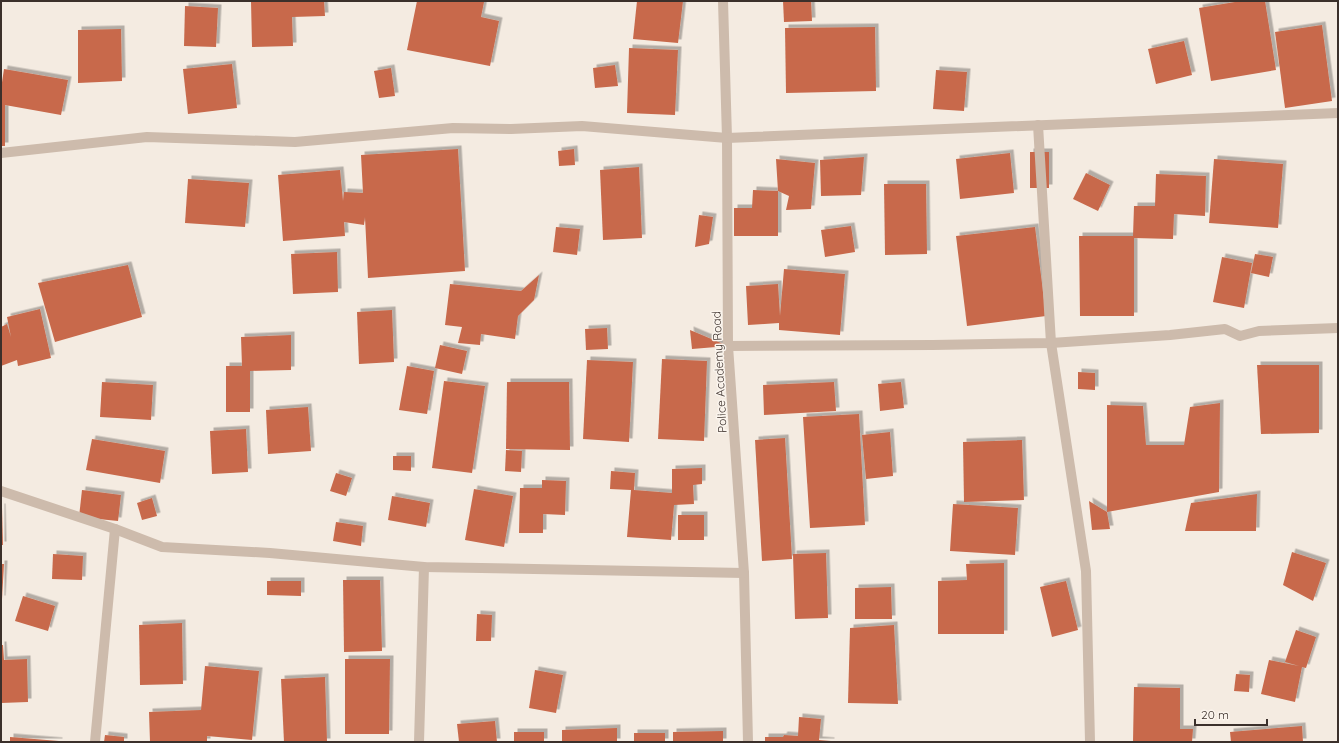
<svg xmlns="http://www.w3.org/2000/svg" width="1339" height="743" viewBox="0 0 1339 743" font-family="Quicksand,sans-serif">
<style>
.building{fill:#c8694b;filter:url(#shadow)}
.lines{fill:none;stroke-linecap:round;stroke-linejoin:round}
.minor{stroke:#cdbbac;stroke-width:10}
.labels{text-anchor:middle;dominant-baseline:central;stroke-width:3;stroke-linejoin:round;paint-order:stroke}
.street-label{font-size:12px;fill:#3b302b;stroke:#fbf5ee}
</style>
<defs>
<filter id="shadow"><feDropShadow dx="3.5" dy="-3.5" stdDeviation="0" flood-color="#0004"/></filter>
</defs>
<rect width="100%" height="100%" fill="#f4ebe1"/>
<g class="building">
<path d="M 251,1 L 324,1 L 325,16 L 292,17 L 293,46 L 252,47 Z"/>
<path d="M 417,1 L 484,2 L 481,17 L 499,21 L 490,66 L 407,50 Z"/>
<path d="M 637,1 L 683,1 L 678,43 L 633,39 Z"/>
<path d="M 783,1 L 811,1 L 812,21 L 784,22 Z"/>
<path d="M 1241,1 L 1265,1 L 1276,70 L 1211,81 L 1199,8 Z"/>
<path d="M 185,6 L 218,8 L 216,47 L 184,46 Z"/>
<path d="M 1322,25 L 1332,101 L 1285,108 L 1275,32 Z"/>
<path d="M 875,27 L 876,91 L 786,93 L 785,28 Z"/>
<path d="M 121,29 L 122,81 L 78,83 L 78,30 Z"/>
<path d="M 1184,41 L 1192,75 L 1156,84 L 1148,49 Z"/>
<path d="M 629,48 L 678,50 L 675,115 L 627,113 Z"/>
<path d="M 232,64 L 237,108 L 188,114 L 183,69 Z"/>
<path d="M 615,65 L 618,86 L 595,88 L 593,68 Z"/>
<path d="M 391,68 L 395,96 L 379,98 L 374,71 Z"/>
<path d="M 4,69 L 68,80 L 61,115 L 5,105 L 5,146 L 1,146 L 1,89 Z"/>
<path d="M 936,70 L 967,72 L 964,111 L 933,109 Z"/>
<path d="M 458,149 L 465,271 L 368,278 L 365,217 L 364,225 L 344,222 L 345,236 L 283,241 L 278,175 L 340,170 L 343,201 L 344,192 L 363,193 L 361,155 Z"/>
<path d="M 574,149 L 575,165 L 559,166 L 558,151 Z"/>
<rect x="1030" y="152" width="19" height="36"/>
<path d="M 1010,153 L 1014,193 L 960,199 L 956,159 Z"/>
<path d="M 864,157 L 861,195 L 821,196 L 820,160 Z"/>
<path d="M 776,159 L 815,163 L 811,209 L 786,210 L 789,196 L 778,191 L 778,236 L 734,236 L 734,208 L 752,208 L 753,190 L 778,191 Z"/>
<path d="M 1214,159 L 1283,164 L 1278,228 L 1209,223 Z"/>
<path d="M 639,167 L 642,238 L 603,240 L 600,170 Z"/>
<path d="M 1086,173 L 1110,185 L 1098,211 L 1073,199 Z"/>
<path d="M 1156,174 L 1206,176 L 1205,216 L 1174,214 L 1173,239 L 1134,238 L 1134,316 L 1080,316 L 1079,236 L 1133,236 L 1134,206 L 1155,206 Z"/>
<path d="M 188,179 L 249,183 L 245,227 L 185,223 Z"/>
<path d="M 884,184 L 926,184 L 927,254 L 885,255 Z"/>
<path d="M 699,215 L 713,217 L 709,244 L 695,247 Z"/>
<path d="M 851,226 L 855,252 L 825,257 L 821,230 Z"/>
<path d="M 556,227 L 580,229 L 577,255 L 553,252 Z"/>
<path d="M 1035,227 L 1046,316 L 967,326 L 956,236 Z"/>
<path d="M 337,252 L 338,292 L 293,294 L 291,254 Z"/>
<path d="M 1255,254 L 1273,257 L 1269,277 L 1251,273 Z"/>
<path d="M 1222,257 L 1252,263 L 1244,308 L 1213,302 Z"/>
<path d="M 128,265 L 142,317 L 55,342 L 38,283 Z"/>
<path d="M 784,269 L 845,274 L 840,335 L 779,330 L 779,323 L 748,325 L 746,286 L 778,284 L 780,316 Z"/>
<path d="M 539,275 L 534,300 L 518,316 L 515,339 L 481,334 L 480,345 L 458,343 L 462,327 L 445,325 L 450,284 L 521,291 Z"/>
<path d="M 40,309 L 51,358 L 18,366 L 17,360 L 1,366 L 1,327 L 7,324 L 11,337 L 7,317 Z"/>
<path d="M 392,310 L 394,362 L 359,364 L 357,312 Z"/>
<path d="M 607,328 L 608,349 L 586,350 L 585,329 Z"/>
<path d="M 690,330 L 728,346 L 692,349 Z"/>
<path d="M 291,335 L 291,370 L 250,371 L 250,412 L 226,412 L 226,366 L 242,366 L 241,337 Z"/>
<path d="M 440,345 L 467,351 L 462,374 L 435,368 Z"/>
<path d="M 662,359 L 707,361 L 704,441 L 658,439 Z"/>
<path d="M 587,360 L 633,362 L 629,442 L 583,439 Z"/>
<path d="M 1257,365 L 1319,365 L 1319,433 L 1261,434 Z"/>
<path d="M 407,366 L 434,371 L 427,414 L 399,410 Z"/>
<path d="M 1078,372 L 1095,373 L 1095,390 L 1078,389 Z"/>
<path d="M 444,381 L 485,386 L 472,473 L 432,468 Z"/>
<path d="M 102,382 L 153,385 L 151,420 L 100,417 Z"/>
<path d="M 507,382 L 569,382 L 570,450 L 506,449 Z"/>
<path d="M 834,382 L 836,411 L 764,415 L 763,385 Z"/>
<path d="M 901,382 L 904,408 L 880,411 L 878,384 Z"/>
<path d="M 1220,403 L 1219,492 L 1107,512 L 1107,405 L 1143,406 L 1146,445 L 1184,445 L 1190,407 Z"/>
<path d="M 308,407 L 311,451 L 268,454 L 266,410 Z"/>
<path d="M 859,414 L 865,525 L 810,528 L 803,417 Z"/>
<path d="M 246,429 L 248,472 L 212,474 L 210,431 Z"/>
<path d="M 890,432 L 893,476 L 866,479 L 862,435 Z"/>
<path d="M 785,438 L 792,559 L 762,561 L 755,440 Z"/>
<path d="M 92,439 L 165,451 L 160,483 L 86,470 Z"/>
<path d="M 1022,440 L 1024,500 L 964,502 L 963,442 Z"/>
<path d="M 506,450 L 522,451 L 521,472 L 505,471 Z"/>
<path d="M 393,456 L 411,456 L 411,471 L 393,470 Z"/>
<path d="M 702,468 L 702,484 L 693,485 L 694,504 L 674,505 L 671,540 L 627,537 L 631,490 L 610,489 L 611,471 L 635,473 L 634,490 L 672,493 L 672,469 Z"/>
<path d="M 336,473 L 352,478 L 346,496 L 330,491 Z"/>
<path d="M 542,480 L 566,481 L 565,515 L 543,514 L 543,533 L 519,533 L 520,488 L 542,488 Z"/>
<path d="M 474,489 L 513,496 L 504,547 L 465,540 Z"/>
<path d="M 82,490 L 121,495 L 118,521 L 79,517 Z"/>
<path d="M 1257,494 L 1256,531 L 1185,531 L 1191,503 Z"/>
<path d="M 392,496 L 430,503 L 426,527 L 388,520 Z"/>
<path d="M 152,498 L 157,516 L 142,520 L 137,503 Z"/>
<path d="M 1089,501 L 1107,512 L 1110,529 L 1092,530 Z"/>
<path d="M 953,504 L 1018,508 L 1015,555 L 950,551 Z"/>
<path d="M 1,507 L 2,507 L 3,545 L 1,545 Z"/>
<rect x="678" y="515" width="26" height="25"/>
<path d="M 336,522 L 363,526 L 361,546 L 333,541 Z"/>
<path d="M 1292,552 L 1326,563 L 1313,601 L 1283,585 Z"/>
<path d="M 826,553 L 828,618 L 795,619 L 793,554 Z"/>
<path d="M 53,554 L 83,556 L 82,580 L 52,579 Z"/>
<path d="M 1004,563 L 1004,634 L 938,634 L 938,581 L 967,580 L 966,564 Z"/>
<path d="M 1,564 L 4,564 L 2,599 L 1,599 Z"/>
<path d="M 343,580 L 380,580 L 382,651 L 344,652 Z"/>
<path d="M 267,581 L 301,581 L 301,596 L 267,595 Z"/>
<path d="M 1066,581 L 1078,630 L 1052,637 L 1040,587 Z"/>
<path d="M 891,587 L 892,619 L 855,619 L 855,588 Z"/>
<path d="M 23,596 L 55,606 L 48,631 L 15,621 Z"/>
<path d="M 477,614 L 492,615 L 491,641 L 476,641 Z"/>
<path d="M 182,623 L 183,684 L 140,685 L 139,625 Z"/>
<path d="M 894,625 L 898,704 L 848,703 L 850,628 Z"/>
<path d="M 1296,630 L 1316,637 L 1306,668 L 1302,667 L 1295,702 L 1261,694 L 1269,660 L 1299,666 L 1285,662 Z"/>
<path d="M 1,645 L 3,645 L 4,660 L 27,659 L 28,702 L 1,703 Z"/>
<path d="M 345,659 L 390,659 L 389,734 L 345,734 Z"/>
<path d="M 205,666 L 259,671 L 252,740 L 207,736 L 207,742 L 150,742 L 149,712 L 201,710 Z"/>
<path d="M 535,670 L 563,675 L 556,713 L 529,708 Z"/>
<path d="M 1236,674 L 1250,675 L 1249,692 L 1234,691 Z"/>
<path d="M 325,677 L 327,742 L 284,742 L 281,679 Z"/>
<path d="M 1134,687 L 1180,688 L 1180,729 L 1193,729 L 1192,742 L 1133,742 Z"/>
<path d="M 799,717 L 821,719 L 819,740 L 831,741 L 831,742 L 765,742 L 765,737 L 783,737 L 784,735 L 798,736 Z"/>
<path d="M 495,721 L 497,742 L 459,742 L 457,724 Z"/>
<path d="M 1302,726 L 1303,742 L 1231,742 L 1230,732 Z"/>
<path d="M 617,728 L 617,742 L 562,742 L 562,730 Z"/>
<path d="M 723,731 L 723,742 L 673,742 L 673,732 Z"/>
<rect x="514" y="732" width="30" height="10"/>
<rect x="634" y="733" width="31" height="9"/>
<path d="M 105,735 L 124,737 L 124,742 L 104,742 Z"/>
<path d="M 10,737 L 59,741 L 59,742 L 10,742 Z"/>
</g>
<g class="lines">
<g class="minor">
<path d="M 723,1 L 727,138 L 728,346 L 744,573 L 748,742"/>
<path d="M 1038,125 L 1051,343 L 1086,571 L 1090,742"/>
<path d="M 1,153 L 147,137 L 295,142 L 453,128 L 511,129 L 582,126 L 727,138 L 1338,113"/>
<path d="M 728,346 L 933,345 L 1051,343 L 1170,335 L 1225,329 L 1240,336 L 1259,331 L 1338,328"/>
<path d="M 1,491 L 115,529 L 162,547 L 270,553 L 424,567 L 744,573"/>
<path d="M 95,742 L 115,529"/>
<path d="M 419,742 L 424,567"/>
</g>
</g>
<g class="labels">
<g class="street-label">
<text transform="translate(719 372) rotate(-93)">Police Academy Road</text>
</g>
</g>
<rect width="1339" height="743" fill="none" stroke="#3b302b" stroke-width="4"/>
<path d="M1195 719v6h72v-6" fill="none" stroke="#3b302b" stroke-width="2"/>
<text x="1201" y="719" font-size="12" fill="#3b302b" stroke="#fbf5ee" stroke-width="3" paint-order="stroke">20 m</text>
</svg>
